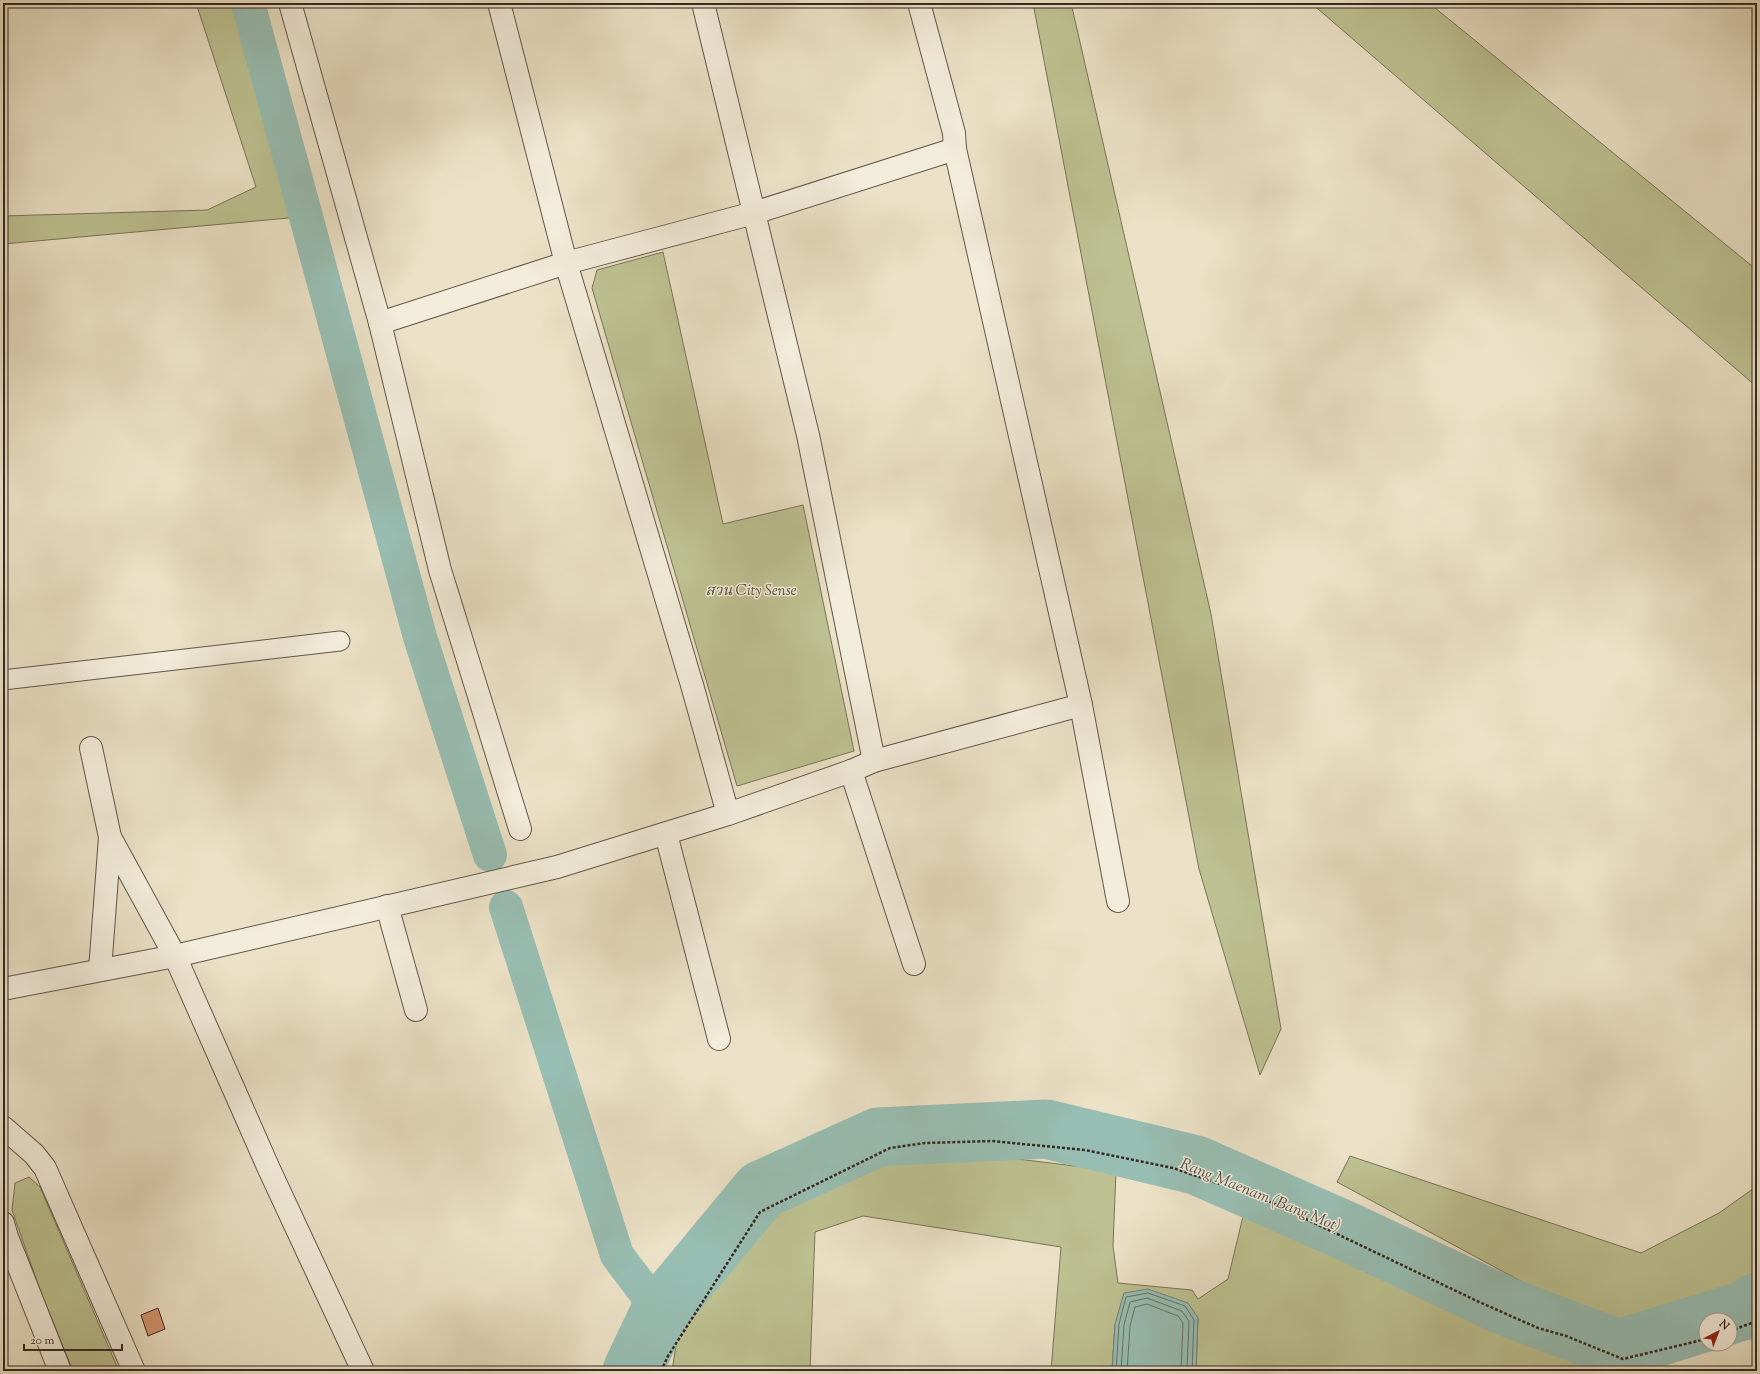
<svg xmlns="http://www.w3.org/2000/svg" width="1760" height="1374" viewBox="0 0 1760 1374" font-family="'Sorts Mill Goudy','Noto Serif Thai',serif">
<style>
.green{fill:#bdc191;stroke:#79745a}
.water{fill:#98beb3;stroke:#708279}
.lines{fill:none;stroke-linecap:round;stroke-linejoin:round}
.shore{stroke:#66736a;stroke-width:1}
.canal{stroke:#98beb3;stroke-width:34}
.river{stroke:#98beb3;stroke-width:59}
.building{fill:#d2946c;stroke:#352822}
.lane-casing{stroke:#62564b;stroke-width:21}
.street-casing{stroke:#62564b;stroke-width:24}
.path{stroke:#352822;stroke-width:2.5;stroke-dasharray:3 2;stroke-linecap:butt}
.lane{stroke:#f2ecda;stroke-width:19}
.street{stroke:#f2ecda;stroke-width:22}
.labels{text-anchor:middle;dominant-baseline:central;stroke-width:3;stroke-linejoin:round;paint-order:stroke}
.park-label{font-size:15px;font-style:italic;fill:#574e3e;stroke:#f2ecda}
.water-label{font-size:16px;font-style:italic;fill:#4e4e46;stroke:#f2ecda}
</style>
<rect width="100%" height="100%" fill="#ebe1c6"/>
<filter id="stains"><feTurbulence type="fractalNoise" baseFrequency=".005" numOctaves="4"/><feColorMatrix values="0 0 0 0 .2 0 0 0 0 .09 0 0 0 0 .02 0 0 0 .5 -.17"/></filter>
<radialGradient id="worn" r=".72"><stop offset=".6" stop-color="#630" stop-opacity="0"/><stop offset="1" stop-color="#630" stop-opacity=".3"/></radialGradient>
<g class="green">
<path d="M 196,3 L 256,3 L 300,217 L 3,244 L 3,216 L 207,210 L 256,187 Z"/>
<path d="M 1033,3 L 1071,3 L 1211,614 L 1281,1029 L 1260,1075 L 1199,869 Z"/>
<path d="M 1311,3 L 1429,3 L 1757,270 L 1757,387 Z"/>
<path d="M 663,252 L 723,524 L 803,505 L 854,751 L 737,786 L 592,288 L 597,270 Z"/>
<path d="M 1350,1156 L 1641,1253 L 1719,1213 L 1757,1186 L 1757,1274 L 1647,1324 L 1576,1311 L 1337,1182 Z"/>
<path d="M 1001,1157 L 1116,1171 L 1113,1246 L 1118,1283 L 1192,1290 L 1198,1299 L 1228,1279 L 1245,1208 L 1425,1289 L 1475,1318 L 1579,1362 L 1582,1371 L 1196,1371 L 1198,1318 L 1115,1324 L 1112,1371 L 1051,1371 L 1061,1247 L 863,1216 L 815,1232 L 810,1371 L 672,1371 L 683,1300 L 735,1232 L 869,1166 Z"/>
<path d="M 29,1177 L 40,1187 L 119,1371 L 73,1371 L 40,1290 L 12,1210 L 15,1183 Z"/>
</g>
<path class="water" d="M 1148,1289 L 1188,1303 L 1198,1318 L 1196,1371 L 1112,1371 L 1115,1324 L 1124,1293 Z"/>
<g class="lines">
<g class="shore">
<path d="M 1116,1371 L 1119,1324 L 1126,1297 L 1148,1293 L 1185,1306 L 1194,1320 L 1192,1371"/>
<path d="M 1121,1371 L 1124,1325 L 1130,1302 L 1147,1298 L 1182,1311 L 1189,1321 L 1187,1371"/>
<path d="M 1127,1371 L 1130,1326 L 1135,1307 L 1147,1304 L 1178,1316 L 1183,1323 L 1181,1371"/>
</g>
<g class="canal">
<path d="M 248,3 L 420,637 L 490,855"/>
<path d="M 506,907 L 617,1255 L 660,1312"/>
</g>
<g class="river">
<path d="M 1713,1320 L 1745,1310 L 1757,1302"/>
<path d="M 632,1371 L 660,1312 L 761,1190 L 878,1137 L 1046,1129 L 1196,1165 L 1344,1230 L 1505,1306 L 1619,1349 L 1706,1322"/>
</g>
</g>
<path class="building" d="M 158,1308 L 165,1329 L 148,1336 L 141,1315 Z"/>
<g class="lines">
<g class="lane-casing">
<path id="lane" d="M 3,680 L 340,641"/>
</g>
<g class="street-casing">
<g id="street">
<path d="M 290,3 L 380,323 L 440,570 L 520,829"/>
<path d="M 499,3 L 566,263 L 692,685 L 728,814"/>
<path d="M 703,3 L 808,435 L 874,761"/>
<path d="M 919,3 L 954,133 L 955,149 L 1081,705 L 1118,901"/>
<path d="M 380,323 L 566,263 L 754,213 L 955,149"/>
<path d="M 91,748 L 110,837 L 100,970"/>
<path d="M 851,771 L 914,964"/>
<path d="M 666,834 L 719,1039"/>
<path d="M 110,837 L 175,956 L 269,1169 L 363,1371"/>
<path d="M 387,906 L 416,1010"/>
<path d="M 3,989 L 175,956 L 557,867 L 728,814 L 851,771 L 874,761 L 1081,705"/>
<path d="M 3,1127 L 34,1154 L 45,1168 L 134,1371"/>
<path d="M 3,1223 L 7,1237 L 60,1371"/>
</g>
</g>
<g class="path">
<path d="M 1730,1331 L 1757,1321"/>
<path d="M 661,1371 L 668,1356 L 760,1212 L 890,1148 L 925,1143 L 992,1141 L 1085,1150 L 1173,1168 L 1264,1199 L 1477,1301 L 1538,1328 L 1566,1336 L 1623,1359 L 1706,1339"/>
</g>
<use href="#lane" class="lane"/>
<use href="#street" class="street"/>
</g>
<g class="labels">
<g class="park-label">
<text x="751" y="591">สวน City Sense</text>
</g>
<g class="water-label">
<text transform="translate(1260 1196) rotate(22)">Rang Maenam (Bang Mot)</text>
</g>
</g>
<rect width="1760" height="1374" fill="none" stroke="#ebe1c6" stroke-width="16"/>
<rect x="4" y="4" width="1752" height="1366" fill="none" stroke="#352822" stroke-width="2"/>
<rect x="8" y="8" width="1744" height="1358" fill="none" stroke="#352822"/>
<g transform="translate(1718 1332) rotate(42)"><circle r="19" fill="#f2ecda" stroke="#a69e90"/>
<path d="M0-3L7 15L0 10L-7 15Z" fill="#8f2418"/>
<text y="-6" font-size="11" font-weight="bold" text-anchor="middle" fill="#352822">N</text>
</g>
<path d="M24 1344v6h98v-6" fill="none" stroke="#352822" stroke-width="2"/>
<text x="30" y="1344" font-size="12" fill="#352822" stroke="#f2ecda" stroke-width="3" paint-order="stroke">20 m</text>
<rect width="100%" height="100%" filter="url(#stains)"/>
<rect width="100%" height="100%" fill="url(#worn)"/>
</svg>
